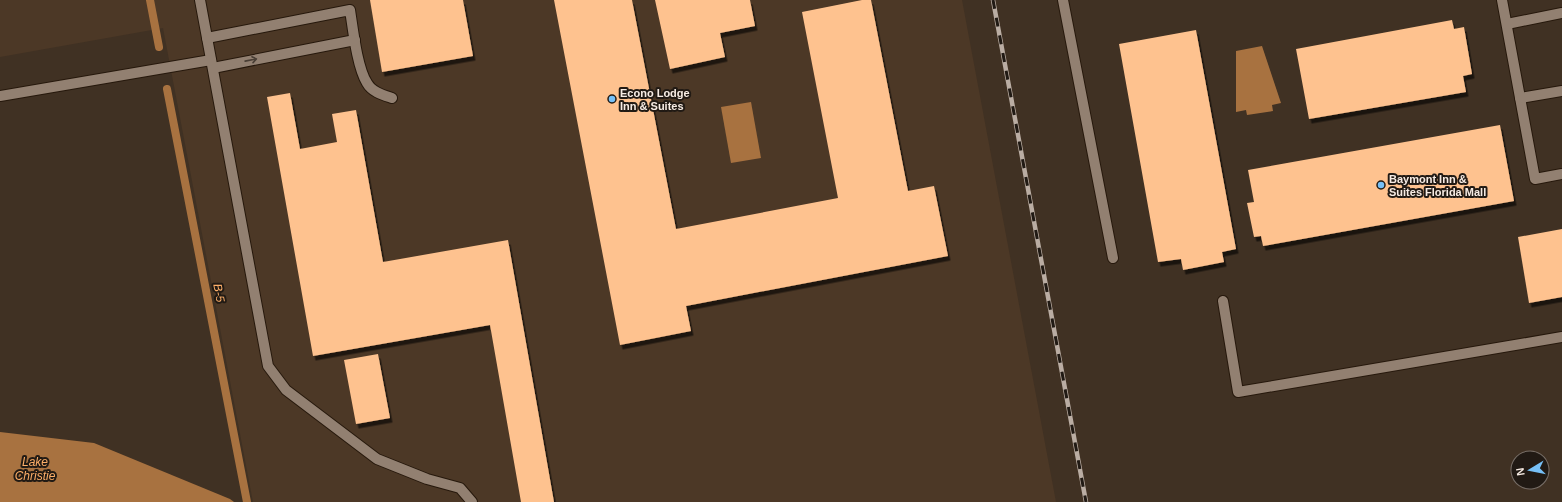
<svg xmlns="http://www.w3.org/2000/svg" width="1562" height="502" viewBox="0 0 1562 502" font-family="Helvetica,sans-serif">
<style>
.built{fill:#4c3826}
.water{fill:#a87240}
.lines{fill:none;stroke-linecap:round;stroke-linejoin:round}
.stream{stroke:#a87240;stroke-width:8}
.building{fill:#fec28f;filter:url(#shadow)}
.lane-casing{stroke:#26180c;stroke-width:12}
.lane{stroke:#928071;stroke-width:10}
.rail-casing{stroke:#baada3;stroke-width:4.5}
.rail{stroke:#211a14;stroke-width:3;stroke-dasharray:9;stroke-linecap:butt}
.oneway{stroke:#493e35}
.poi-dot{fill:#76c0f7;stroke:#211a14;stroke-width:1.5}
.labels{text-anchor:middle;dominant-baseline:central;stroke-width:4;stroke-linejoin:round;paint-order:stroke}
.poi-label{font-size:11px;font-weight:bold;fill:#f7ece4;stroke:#211a14;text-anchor:start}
.water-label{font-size:12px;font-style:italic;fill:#fcae68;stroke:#211a14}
</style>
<defs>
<filter id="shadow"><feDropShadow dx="2.5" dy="4.5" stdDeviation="0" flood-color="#0009"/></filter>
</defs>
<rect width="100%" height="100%" fill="#403123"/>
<path class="built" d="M 0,0 L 962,0 L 1056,502 L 253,502 L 163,28 L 0,57 Z"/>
<g class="water">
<path d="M 1262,46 L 1281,103 L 1272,105 L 1273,111 L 1247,115 L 1246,110 L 1236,112 L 1236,51 Z"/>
<path d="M 751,102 L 761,158 L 731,163 L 721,107 Z"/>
<path d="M 0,432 L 94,443 L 230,499 L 234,502 L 0,502 Z"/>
</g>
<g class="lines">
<g class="stream">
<path d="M 150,0 L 159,47"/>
<path d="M 167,89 L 247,502"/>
</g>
</g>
<g class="building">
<path d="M 370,0 L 463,0 L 473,56 L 382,72 Z"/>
<path d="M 554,0 L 632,0 L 676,229 L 838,198 L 802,12 L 862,0 L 871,0 L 908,191 L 934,186 L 948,256 L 686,306 L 691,331 L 620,345 Z"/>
<path d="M 655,0 L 750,0 L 755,26 L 720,33 L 725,57 L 670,69 Z"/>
<path d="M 1452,20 L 1454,29 L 1464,27 L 1472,74 L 1463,76 L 1466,92 L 1309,119 L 1296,49 Z"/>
<path d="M 1196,30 L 1236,249 L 1222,252 L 1224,262 L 1183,270 L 1181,259 L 1158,262 L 1119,44 Z"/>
<path d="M 290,93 L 300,149 L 337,142 L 332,114 L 356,110 L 383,262 L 508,240 L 554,502 L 521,502 L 490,325 L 313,356 L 267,97 Z"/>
<path d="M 1500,125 L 1514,201 L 1263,246 L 1261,236 L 1254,237 L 1247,203 L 1254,202 L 1248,170 Z"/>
<path d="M 1562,229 L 1562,297 L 1529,303 L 1518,237 Z"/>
<path d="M 378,354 L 390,418 L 356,424 L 344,360 Z"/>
</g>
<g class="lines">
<g class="lane-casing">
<g id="lane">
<path d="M 200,0 L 268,366 L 286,390 L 377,459 L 427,479 L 460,488 L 472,502"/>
<path d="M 1063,0 L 1113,258"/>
<path d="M 1502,0 L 1535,179 L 1562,174"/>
<path d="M 1507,24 L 1562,13"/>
<path d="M 207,38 L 350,10 C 353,29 357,67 367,83 C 372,92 383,95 392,98"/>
<path d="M 213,68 L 355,40"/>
<path d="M 0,96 L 211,60"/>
<path d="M 1520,98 L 1562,91"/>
<path d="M 1223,301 L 1238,392 L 1562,337"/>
</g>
</g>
<use href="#lane" class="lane"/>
<g class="rail-casing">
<path id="rail" d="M 993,0 L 1086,502"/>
</g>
<use href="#rail" class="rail"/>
</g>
<defs><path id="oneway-shaft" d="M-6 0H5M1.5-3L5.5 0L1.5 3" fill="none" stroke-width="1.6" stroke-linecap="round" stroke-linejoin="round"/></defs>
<use class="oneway" href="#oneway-shaft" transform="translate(251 60) rotate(-11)"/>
<g class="poi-dot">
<circle cx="612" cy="99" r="4"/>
<circle cx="1381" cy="185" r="4"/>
</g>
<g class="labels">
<g class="poi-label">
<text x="620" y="93">Econo Lodge<tspan x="620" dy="13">Inn &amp; Suites</tspan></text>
<text x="1389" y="179">Baymont Inn &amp;<tspan x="1389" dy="13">Suites Florida Mall</tspan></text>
</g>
<g class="water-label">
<text transform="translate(219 293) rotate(79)">B-5</text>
<text x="35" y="462">Lake<tspan x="35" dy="14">Christie</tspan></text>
</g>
</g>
<g transform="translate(1530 470) rotate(260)"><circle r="19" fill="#211a14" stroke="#776e67"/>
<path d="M0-3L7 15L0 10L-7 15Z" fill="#76c0f7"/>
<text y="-6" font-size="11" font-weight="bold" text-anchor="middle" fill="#f7ece4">N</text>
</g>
</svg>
